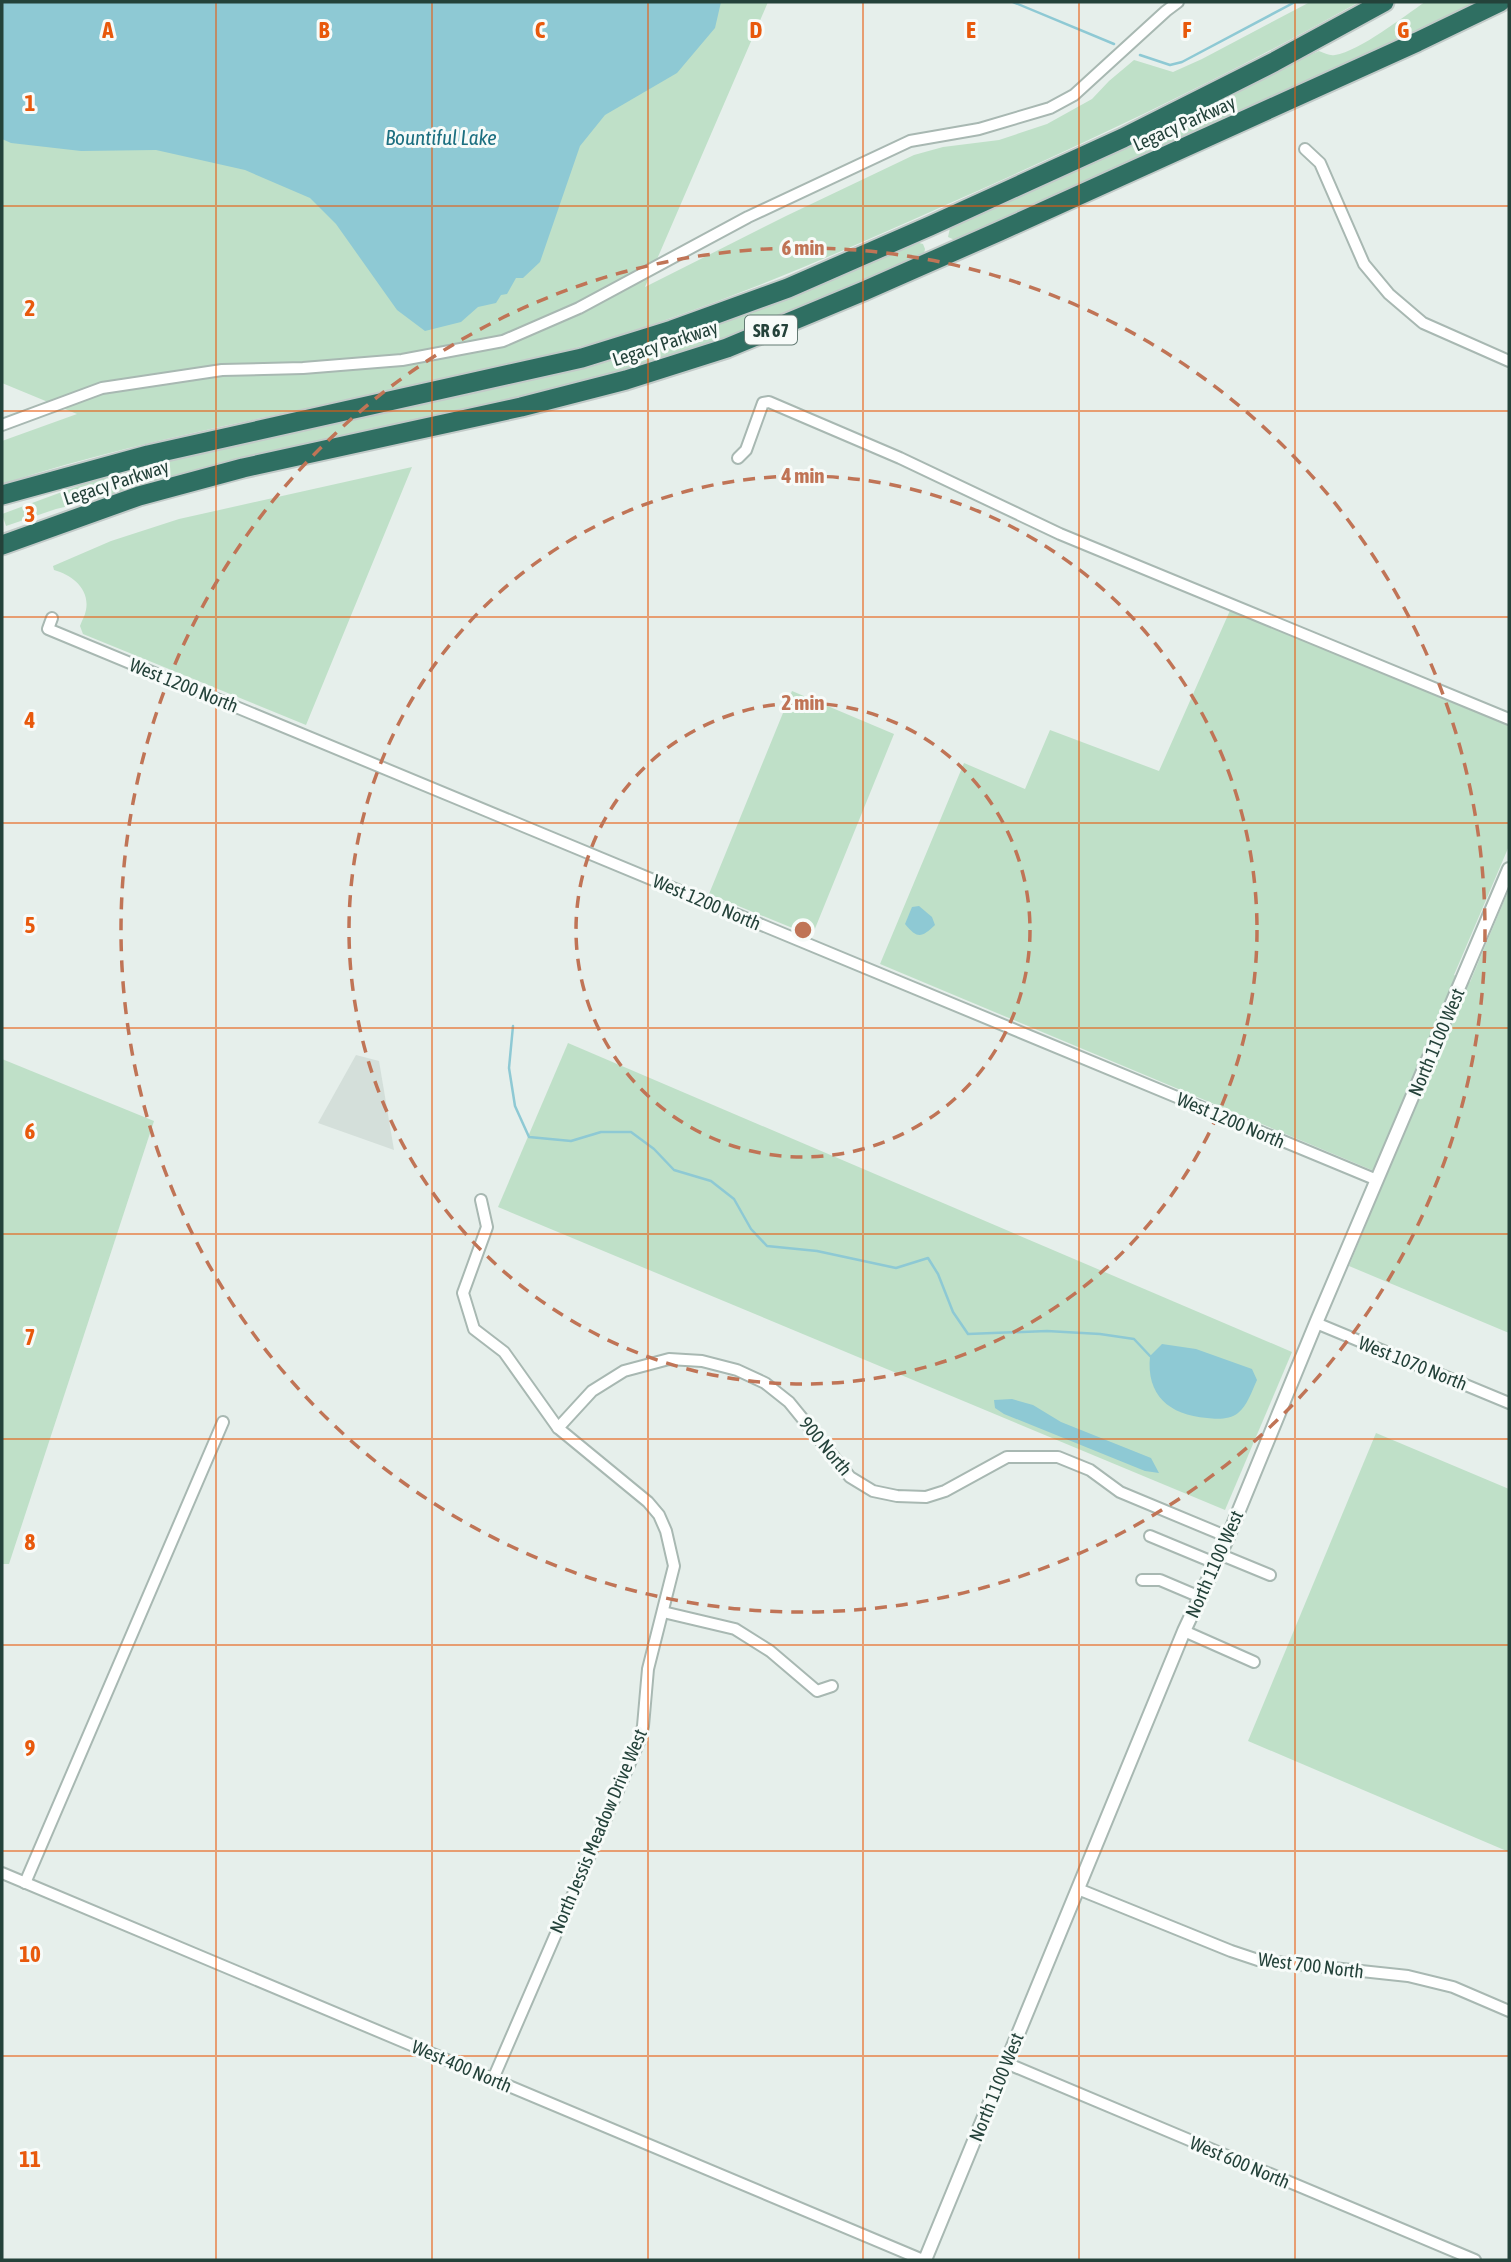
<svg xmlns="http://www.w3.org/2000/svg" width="1511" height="2262" viewBox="0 0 1511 2262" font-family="'Asap Condensed',sans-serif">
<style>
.built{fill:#d4dfda}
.green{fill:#bfe0c8}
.water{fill:#8ec9d4}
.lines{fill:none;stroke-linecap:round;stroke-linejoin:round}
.stream{stroke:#8ec9d4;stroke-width:2.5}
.minor-casing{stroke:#a8b8b2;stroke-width:14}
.tertiary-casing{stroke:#a8b8b2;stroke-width:16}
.motorway-casing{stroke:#c2cac8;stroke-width:23}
.minor{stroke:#fff;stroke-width:10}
.tertiary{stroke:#fff;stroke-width:12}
.motorway{stroke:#2f6f62;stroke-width:19}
.grid{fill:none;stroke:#e8590c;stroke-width:2;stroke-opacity:0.55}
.ring{fill:none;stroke:#c07456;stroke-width:3.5;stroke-dasharray:12 9}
.labels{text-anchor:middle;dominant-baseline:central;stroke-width:6;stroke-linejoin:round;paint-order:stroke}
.shield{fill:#f7fbf9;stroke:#637a73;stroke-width:2}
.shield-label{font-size:18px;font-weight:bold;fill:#24423a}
.street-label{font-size:19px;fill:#24423a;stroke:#f7fbf9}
.water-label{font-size:21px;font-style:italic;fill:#1c6f80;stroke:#f7fbf9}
.grid-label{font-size:23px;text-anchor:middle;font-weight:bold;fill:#e8590c;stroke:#f7fbf9;stroke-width:6;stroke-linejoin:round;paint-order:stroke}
.centre{fill:#c07456;stroke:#f7fbf9;stroke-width:3.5}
.ring-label{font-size:21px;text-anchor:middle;font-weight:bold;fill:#c07456;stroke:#f7fbf9;stroke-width:6;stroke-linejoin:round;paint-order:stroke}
</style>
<rect width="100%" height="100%" fill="#e6efeb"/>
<path class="built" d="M 356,1055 L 379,1061 L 394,1150 L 318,1123 Z"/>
<g class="green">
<path d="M 2,2 L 768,2 L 645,287 L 786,216 L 914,155 L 943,147 L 999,140 L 1047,124 L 1092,99 L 1109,81 L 1134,60 L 1173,72 L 1202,59 L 1310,2 L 1359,2 C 1226,77 1088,142 948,204 C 826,259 704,312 575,348 C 385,400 189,423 2,484 L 2,441 L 77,414 L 2,383 Z"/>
<path d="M 1425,2 L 1482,2 L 955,240 L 948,237 L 950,228 L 1282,67 L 1319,51 C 1325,53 1329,56 1335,55 C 1360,51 1404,16 1425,2 Z"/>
<path d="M 916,242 L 923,244 L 925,249 L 924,254 L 750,330 L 645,364 L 527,396 L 306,444 L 192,471 L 115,495 L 56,509 L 6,526 L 2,514 L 81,485 L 81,481 L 145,464 L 532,379 L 594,363 L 723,322 Z"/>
<path d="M 412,467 L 306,725 L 83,634 L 80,626 C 82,620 85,616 86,610 C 90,589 72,575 54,570 L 53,566 L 111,541 L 179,519 Z"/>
<path d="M 1232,606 L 1509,723 L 1509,846 L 1454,975 L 1470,982 L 1509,889 L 1509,1333 L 1349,1266 L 1386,1176 L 880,964 L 964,763 L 1025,789 L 1050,730 L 1159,771 Z"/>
<path d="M 792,691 L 894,734 L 812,936 L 709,894 Z"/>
<path d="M 568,1043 L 1292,1352 L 1225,1510 L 498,1207 Z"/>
<path d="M 2,1059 L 154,1121 L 9,1564 L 2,1564 Z"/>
<path d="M 1376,1433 L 1509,1489 L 1509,1852 L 1248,1741 Z"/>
</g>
<g class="water">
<path d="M 2,2 L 721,2 L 715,28 L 677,73 L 605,115 L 580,146 L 540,262 L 523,278 L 516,278 L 507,294 L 501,295 L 496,303 L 478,307 L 461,322 L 425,331 L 397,310 L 336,224 L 310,198 L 245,170 L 156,150 L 81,151 L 11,143 L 2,139 Z"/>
<path d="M 919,906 L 932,917 L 935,925 C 922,937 918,940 905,924 L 912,907 Z"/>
<path d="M 1162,1344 L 1196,1349 L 1252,1369 L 1257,1380 C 1252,1391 1247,1406 1238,1413 C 1230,1420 1216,1419 1207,1418 C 1169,1415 1146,1395 1150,1356 Z"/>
<path d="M 1012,1399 L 1033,1405 L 1061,1422 L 1151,1458 L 1159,1473 L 1145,1471 L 1004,1414 L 995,1408 L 994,1400 Z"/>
</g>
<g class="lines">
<g class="stream">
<path d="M 1013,2 L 1114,44"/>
<path d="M 1140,55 L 1170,65 L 1182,62 L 1295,2"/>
<path d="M 513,1026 L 509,1068 L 515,1106 L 529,1137 L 571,1141 L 601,1132 L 631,1132 L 654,1149 L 674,1170 L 711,1181 L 734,1199 L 751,1229 L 767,1246 L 817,1251 L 896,1268 L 928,1258 L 938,1274 L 953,1312 L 968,1334 L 1047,1331 L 1100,1334 L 1134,1339 L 1150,1356"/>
</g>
<g class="minor-casing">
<g id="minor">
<path d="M 1305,149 L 1320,163 L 1364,264 L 1389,294 L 1423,323 L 1509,361"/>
<path d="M 2,425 L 102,388 L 222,370 L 303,368 L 402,360 L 503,341 L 579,308 L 748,217 L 910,141 L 979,129 L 1050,108 L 1074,95 L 1166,11 L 1178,2"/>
<path d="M 738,458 L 746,450 L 763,403 L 769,402 L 900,458 L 1060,534 L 1509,719"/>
<path d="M 52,618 L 48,629 L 1377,1180"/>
<path d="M 481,1200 L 487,1227 L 463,1293 L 474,1329 L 504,1352 L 558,1428 L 648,1502 L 659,1515 L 666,1531 L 674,1566 L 648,1669 L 643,1726 L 639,1742 L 493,2079"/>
<path d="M 1316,1323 L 1509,1403"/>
<path d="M 558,1428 L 592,1391 L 624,1371 L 669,1359 L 702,1361 L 737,1370 L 765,1383 L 789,1402 L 850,1477 L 873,1491 L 897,1496 L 926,1497 L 945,1491 L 1007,1457 L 1058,1457 L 1090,1470 L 1120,1492 L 1228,1537"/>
<path d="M 1150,1536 L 1215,1563"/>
<path d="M 1219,1554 L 1270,1575"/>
<path d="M 1142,1580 L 1160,1580 L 1200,1597"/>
<path d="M 663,1612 L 735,1629 L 770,1651 L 817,1691 L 832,1686"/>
<path d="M 1184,1631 L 1254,1662"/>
<path d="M 2,1873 L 923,2260"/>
<path d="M 25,1883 L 223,1422"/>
<path d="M 1078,1889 L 1231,1951 L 1258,1960 L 1408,1976 L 1453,1987 L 1509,2011"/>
<path d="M 1006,2063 L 1475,2260"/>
</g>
</g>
<g class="tertiary-casing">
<path id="tertiary" d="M 925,2260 L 1184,1631 L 1228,1537 L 1316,1323 L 1509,869"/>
</g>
<g class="motorway-casing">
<g id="motorway">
<path d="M 2,495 L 148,455 L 582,358 L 672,330 L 788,288 L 930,226 L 1123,138 L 1274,62 L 1384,2"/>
<path d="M 2,545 L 139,496 L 243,468 L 521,407 L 626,380 L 727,348 L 864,291 L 1000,231 L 1417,42 L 1500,2"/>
</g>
</g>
<use href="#minor" class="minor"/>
<use href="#tertiary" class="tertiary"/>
<use href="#motorway" class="motorway"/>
</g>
<path class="grid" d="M 216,2 L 216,2260M 432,2 L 432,2260M 648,2 L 648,2260M 863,2 L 863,2260M 1079,2 L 1079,2260M 1295,2 L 1295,2260M 2,206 L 1509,206M 2,411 L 1509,411M 2,617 L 1509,617M 2,823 L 1509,823M 2,1028 L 1509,1028M 2,1234 L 1509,1234M 2,1439 L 1509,1439M 2,1645 L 1509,1645M 2,1851 L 1509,1851M 2,2056 L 1509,2056"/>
<g class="ring">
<circle cx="803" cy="930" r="227"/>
<circle cx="803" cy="930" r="454"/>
<circle cx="803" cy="930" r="682"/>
</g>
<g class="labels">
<rect class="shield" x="745" y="315.5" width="52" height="29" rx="5"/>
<g class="shield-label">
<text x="771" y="330">SR 67</text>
</g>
<g class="street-label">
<text transform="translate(1184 123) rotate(-24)">Legacy Parkway</text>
<text transform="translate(665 343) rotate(-18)">Legacy Parkway</text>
<text transform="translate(116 482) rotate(-18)">Legacy Parkway</text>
<text transform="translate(184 685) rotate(22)">West 1200 North</text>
<text transform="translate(707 902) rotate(23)">West 1200 North</text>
<text transform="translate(1436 1042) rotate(-67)">North 1100 West</text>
<text transform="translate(1231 1120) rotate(23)">West 1200 North</text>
<text transform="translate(1413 1363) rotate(22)">West 1070 North</text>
<text transform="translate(826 1446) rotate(50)">900 North</text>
<text transform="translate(1214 1564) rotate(-66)">North 1100 West</text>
<text transform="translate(598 1831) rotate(-67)">North Jessis Meadow Drive West</text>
<text transform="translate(1311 1965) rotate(7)">West 700 North</text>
<text transform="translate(462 2066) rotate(23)">West 400 North</text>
<text transform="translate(996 2087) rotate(-68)">North 1100 West</text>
<text transform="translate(1240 2162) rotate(23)">West 600 North</text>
</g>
<g class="water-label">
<text x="441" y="137">Bountiful Lake</text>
</g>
</g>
<g class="grid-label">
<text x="108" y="38">A</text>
<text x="324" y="38">B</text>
<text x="540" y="38">C</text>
<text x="756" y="38">D</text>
<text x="971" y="38">E</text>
<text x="1187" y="38">F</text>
<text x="1403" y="38">G</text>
<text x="30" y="111">1</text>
<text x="30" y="316">2</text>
<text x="30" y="522">3</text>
<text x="30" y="728">4</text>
<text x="30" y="933">5</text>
<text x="30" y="1139">6</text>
<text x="30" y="1345">7</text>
<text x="30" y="1550">8</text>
<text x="30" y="1756">9</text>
<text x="30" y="1962">10</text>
<text x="30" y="2167">11</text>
</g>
<circle cx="803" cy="930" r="10" class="centre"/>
<g class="ring-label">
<text x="803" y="255">6 min</text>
<text x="803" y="483">4 min</text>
<text x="803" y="710">2 min</text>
</g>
<rect width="1511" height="2262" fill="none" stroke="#24423a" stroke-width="7"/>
</svg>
